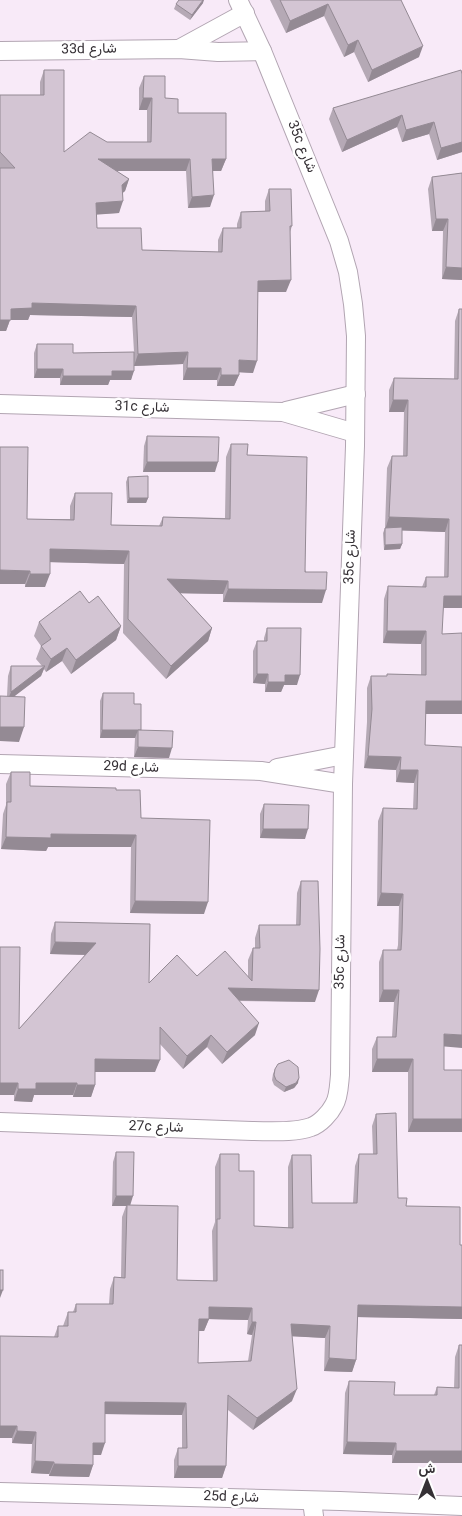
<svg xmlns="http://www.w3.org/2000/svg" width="462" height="1516" viewBox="0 0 462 1516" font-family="Georgia,Vazirmatn,serif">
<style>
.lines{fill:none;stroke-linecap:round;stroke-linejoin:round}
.street-casing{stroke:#b2a5b2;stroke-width:20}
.street{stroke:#fff;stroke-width:18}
.wall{fill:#b5a9b5;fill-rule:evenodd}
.shaded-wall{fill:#948a94}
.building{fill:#d3c5d3;stroke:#948a94;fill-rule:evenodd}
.labels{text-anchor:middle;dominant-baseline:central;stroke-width:5;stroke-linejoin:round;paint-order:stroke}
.street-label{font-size:14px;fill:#353035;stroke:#fff}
</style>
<rect width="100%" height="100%" fill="#f8eaf8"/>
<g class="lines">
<g class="street-casing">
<g id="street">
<path d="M 179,49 L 245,13"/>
<path d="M 0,51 L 179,49 L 218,52 L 262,51"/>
<path d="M 0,404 L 283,412 L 355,433"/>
<path d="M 286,411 L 356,394"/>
<path d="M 0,764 L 261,771 L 343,784"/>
<path d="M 277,768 L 344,755"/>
<path d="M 0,1122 L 252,1131 C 270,1131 295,1133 311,1127 C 320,1124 330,1113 334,1105 C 339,1097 339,1084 340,1075 L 343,784 L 355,446 L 356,336 L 353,304 L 348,272 L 339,241 L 262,51 L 238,0"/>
<path d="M 0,1492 L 340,1501 L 462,1506"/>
<path d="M 312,1501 L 314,1516"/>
</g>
</g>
<use href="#street" class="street"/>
</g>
<g class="wall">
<path d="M 270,0 L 401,0 L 419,57 L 368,82 L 354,52 L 344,57 L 324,16 L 286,33 Z"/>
<path d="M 203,3 L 190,20 L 174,9 L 176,4 Z"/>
<path d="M 44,70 L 64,152 L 107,142 L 147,142 L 147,110 L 139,110 L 139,88 L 144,76 L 178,113 L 226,159 L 221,171 L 213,171 L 210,207 L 188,208 L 186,171 L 116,171 L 129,179 L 125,191 L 122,193 L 119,213 L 96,214 L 97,228 L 142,250 L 218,252 L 218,240 L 223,228 L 237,228 L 237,224 L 241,212 L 265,211 L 265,201 L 269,189 L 292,226 L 290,232 L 286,292 L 258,292 L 253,373 L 239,372 L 239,375 L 234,386 L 217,386 L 217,380 L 183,380 L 183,364 L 134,366 L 131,380 L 110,380 L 108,385 L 60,385 L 60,378 L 34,378 L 34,353 L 37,344 L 73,353 L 134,352 L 132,317 L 30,315 L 28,320 L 10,320 L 6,331 L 0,331 L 0,95 L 40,95 L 40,82 Z"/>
<path d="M 462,74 L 462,152 L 437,160 L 429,134 L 402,142 L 397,127 L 342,152 L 329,119 L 333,108 Z"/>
<path d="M 462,173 L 462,280 L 442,279 L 443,231 L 432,231 L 428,189 L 432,177 Z"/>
<path d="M 459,309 L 462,608 L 443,608 L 425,714 L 425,745 L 444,1047 L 444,1070 L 462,1132 L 408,1132 L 408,1072 L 372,1072 L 372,1049 L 377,1037 L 392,1037 L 394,1002 L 379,1002 L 379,962 L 383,950 L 397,950 L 398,945 L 399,906 L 377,906 L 378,821 L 383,808 L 413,809 L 414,783 L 396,782 L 396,770 L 364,768 L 367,722 L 367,688 L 371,676 L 387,676 L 387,674 L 421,675 L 421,644 L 383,643 L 384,599 L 388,586 L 422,587 L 426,577 L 444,577 L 445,532 L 402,530 L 402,544 L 400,549 L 384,550 L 383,533 L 385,528 L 387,468 L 392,456 L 403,456 L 404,412 L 389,412 L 389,390 L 394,378 L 454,379 L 455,321 Z"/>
<path d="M 147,436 L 215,472 L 143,472 L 144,446 Z"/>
<path d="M 231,444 L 247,455 L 322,603 L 223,602 L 223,594 L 180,593 L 212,628 L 208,641 L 166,679 L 123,633 L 124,564 L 50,562 L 45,587 L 25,587 L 25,584 L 0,584 L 0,447 L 27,519 L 70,519 L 70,506 L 75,493 L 111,525 L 159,526 L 163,517 L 225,518 L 226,457 Z"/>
<path d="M 128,477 L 148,498 L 146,503 L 127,503 L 126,482 Z"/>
<path d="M 89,603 L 121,626 L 116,640 L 71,674 L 62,661 L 46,672 L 44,669 L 41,676 L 14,696 L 19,742 L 7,696 L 8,676 L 11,666 L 42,666 L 36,659 L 41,646 L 34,636 L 39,622 Z"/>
<path d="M 267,628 L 297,685 L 284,685 L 281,692 L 265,692 L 265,684 L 253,683 L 253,651 L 257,641 L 264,641 L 264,638 Z"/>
<path d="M 103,693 L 134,704 L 141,730 L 169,758 L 134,757 L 135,738 L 100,738 L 100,701 Z"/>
<path d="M 11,772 L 30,786 L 116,790 L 141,818 L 204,914 L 130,913 L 131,847 L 48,847 L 46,851 L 1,849 L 3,814 L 6,805 L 6,784 Z"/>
<path d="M 264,804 L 305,839 L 260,838 L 260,814 Z"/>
<path d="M 301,881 L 315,1002 L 239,1001 L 255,1035 L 222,1064 L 207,1047 L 183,1069 L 160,1044 L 155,1072 L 95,1072 L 95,1085 L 91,1097 L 73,1097 L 73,1095 L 34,1095 L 32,1102 L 14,1101 L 14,1095 L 0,1095 L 0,947 L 19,1029 L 85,955 L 50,954 L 51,934 L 55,922 L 149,983 L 197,976 L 248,977 L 248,960 L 253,948 L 255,948 L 255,938 L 259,925 L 296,925 L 297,893 Z"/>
<path d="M 275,1069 L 298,1083 L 294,1088 L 284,1092 L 274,1085 L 272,1080 L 273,1074 Z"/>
<path d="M 376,1114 L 398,1198 L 406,1206 L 460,1245 L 462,1245 L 462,1319 L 358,1317 L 356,1360 L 352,1372 L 324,1371 L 325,1338 L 292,1336 L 292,1401 L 253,1430 L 228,1410 L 226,1466 L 222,1478 L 174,1478 L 174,1460 L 178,1448 L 182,1448 L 182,1415 L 105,1414 L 101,1455 L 93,1455 L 93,1465 L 89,1477 L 49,1476 L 49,1474 L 31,1473 L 32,1444 L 12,1443 L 12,1438 L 0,1438 L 0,1336 L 54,1337 L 58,1326 L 63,1326 L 68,1312 L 73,1312 L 76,1304 L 109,1304 L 110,1289 L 114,1277 L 121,1278 L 122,1217 L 126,1206 L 112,1206 L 113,1162 L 116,1152 L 130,1205 L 177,1280 L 213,1281 L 212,1231 L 215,1222 L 215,1167 L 220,1154 L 239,1171 L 254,1226 L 288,1228 L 288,1167 L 292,1155 L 312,1203 L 353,1203 L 355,1166 L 359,1154 L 373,1154 L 372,1126 ZM 209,1319 L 248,1320 L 247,1334 L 252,1335 L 248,1361 L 198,1363 L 198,1331 L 204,1331 Z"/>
<path d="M 459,1345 L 462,1463 L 392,1463 L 392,1455 L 343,1454 L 345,1393 L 349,1381 L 394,1395 L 434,1395 L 437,1387 L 454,1388 L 455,1357 Z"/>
</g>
<g class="shaded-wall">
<path d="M 203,0 L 204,0 L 203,3 L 190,20 L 192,15 Z"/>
<path d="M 328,4 L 324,16 L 286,33 L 290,21 Z"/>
<path d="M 358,40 L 354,52 L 344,57 L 348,45 Z"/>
<path d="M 423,46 L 419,57 L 368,82 L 372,70 Z"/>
<path d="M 143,98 L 152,98 L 147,110 L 139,110 Z"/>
<path d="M 402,115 L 397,127 L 342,152 L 347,140 Z"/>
<path d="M 434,122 L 429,134 L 402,142 L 406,130 Z"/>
<path d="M 462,142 L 462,152 L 437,160 L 441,148 Z"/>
<path d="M 98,159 L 190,159 L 186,171 L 93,171 Z"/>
<path d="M 212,159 L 226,159 L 221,171 L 208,171 Z"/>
<path d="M 129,179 L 125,191 L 118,197 L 122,185 Z"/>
<path d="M 214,195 L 210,207 L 188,208 L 192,197 Z"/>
<path d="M 123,201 L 119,213 L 92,215 L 96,203 Z"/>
<path d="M 436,219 L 448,219 L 443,231 L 432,231 Z"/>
<path d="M 446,267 L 462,268 L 462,280 L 442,279 Z"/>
<path d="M 291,280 L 286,292 L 254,292 L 258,281 Z"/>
<path d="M 32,303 L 136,306 L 132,317 L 30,315 L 28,320 L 10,320 L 6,331 L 0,331 L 0,320 L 11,309 Z"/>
<path d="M 188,352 L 183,364 L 134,366 L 138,354 Z"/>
<path d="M 239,360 L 257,361 L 253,373 L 234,372 Z"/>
<path d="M 187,368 L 221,368 L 217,380 L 183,380 Z"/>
<path d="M 37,369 L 63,369 L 60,378 L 34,378 Z"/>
<path d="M 112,371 L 134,371 L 131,380 L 110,380 L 108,385 L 60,385 L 63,376 Z"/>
<path d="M 221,375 L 239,375 L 234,386 L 217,386 Z"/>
<path d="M 393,400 L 408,400 L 404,412 L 389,412 Z"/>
<path d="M 147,462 L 218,462 L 215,472 L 143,472 Z"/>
<path d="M 129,498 L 148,498 L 146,503 L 127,503 Z"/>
<path d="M 389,517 L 449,519 L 445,532 L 385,530 Z"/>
<path d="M 402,544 L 400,549 L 384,550 L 385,545 Z"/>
<path d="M 50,549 L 129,551 L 124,564 L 45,562 Z"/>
<path d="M 0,570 L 30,571 L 25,584 L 0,584 Z"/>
<path d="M 30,574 L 50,574 L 45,587 L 25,587 Z"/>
<path d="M 167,579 L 228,581 L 223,594 L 162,593 Z"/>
<path d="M 228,589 L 326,590 L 322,603 L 223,602 Z"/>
<path d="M 444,596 L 462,596 L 462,608 L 439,608 Z"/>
<path d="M 121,626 L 116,640 L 71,674 L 76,660 Z"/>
<path d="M 212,628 L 208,641 L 166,679 L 171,666 Z"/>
<path d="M 387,631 L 426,631 L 421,644 L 383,643 Z"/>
<path d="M 67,648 L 62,661 L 46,672 L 51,659 Z"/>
<path d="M 45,666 L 41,676 L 7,702 L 11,692 Z"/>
<path d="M 257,674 L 268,674 L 265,684 L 253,683 Z"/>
<path d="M 285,675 L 300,675 L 297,685 L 284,685 L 281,692 L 265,692 L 268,682 Z"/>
<path d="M 426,701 L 462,701 L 462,714 L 421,714 Z"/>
<path d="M 0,727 L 24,727 L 19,742 L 0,741 Z"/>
<path d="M 102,730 L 138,730 L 135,738 L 100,738 Z"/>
<path d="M 138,747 L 172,748 L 169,758 L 134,757 Z"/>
<path d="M 368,756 L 401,757 L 396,770 L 364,768 Z"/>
<path d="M 400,770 L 418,770 L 414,783 L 396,782 Z"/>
<path d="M 263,829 L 308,829 L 305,839 L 260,838 Z"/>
<path d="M 51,834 L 136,835 L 131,847 L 48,847 L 46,851 L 1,849 L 6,837 Z"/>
<path d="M 381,893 L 403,894 L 399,906 L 377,906 Z"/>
<path d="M 135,901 L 208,902 L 204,914 L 130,913 Z"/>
<path d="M 55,942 L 96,943 L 92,955 L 50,954 Z"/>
<path d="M 228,988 L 319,990 L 315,1002 L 224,1000 Z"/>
<path d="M 383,990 L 399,990 L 394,1002 L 379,1002 Z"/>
<path d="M 259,1023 L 255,1035 L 222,1064 L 227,1052 Z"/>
<path d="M 444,1034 L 462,1035 L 462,1048 L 439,1046 Z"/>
<path d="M 211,1035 L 207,1047 L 183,1069 L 187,1056 Z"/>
<path d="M 95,1059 L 160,1060 L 155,1072 L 91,1072 Z"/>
<path d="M 377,1059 L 413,1059 L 408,1072 L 372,1072 Z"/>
<path d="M 299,1078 L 298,1083 L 294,1088 L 284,1092 L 286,1087 Z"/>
<path d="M 0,1083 L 18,1083 L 14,1095 L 0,1095 Z"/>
<path d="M 36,1083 L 77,1083 L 73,1095 L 34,1095 L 32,1102 L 14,1101 L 18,1089 Z"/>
<path d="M 77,1085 L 95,1085 L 91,1097 L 73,1097 Z"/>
<path d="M 413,1119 L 462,1119 L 462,1132 L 408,1132 Z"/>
<path d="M 116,1196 L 133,1196 L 130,1206 L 112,1206 Z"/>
<path d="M 0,1290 L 3,1290 L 0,1298 Z"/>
<path d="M 358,1305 L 462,1307 L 462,1319 L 354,1317 Z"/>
<path d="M 209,1307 L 252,1308 L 248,1320 L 205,1319 Z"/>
<path d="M 199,1319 L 209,1319 L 204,1331 L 194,1331 Z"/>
<path d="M 252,1322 L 256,1322 L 252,1335 L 247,1334 Z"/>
<path d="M 291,1324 L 330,1326 L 325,1338 L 286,1336 Z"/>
<path d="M 329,1358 L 356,1360 L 352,1372 L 324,1371 Z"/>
<path d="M 297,1389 L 292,1401 L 253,1430 L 257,1418 Z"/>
<path d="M 105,1402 L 186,1403 L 182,1415 L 101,1414 Z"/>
<path d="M 0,1426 L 17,1426 L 12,1438 L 0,1438 Z"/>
<path d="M 17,1431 L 36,1432 L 32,1444 L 12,1443 Z"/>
<path d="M 347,1442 L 396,1443 L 392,1455 L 343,1454 Z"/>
<path d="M 93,1443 L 105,1443 L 101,1455 L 89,1455 Z"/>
<path d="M 396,1451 L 462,1451 L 462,1463 L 392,1463 Z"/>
<path d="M 35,1461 L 54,1462 L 49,1474 L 31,1473 Z"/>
<path d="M 54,1464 L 93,1465 L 89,1477 L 49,1476 Z"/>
<path d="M 178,1466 L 226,1466 L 222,1478 L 174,1478 Z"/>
</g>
<g class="building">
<path d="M 179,0 L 203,0 L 192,15 L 176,4 Z"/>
<path d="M 280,0 L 401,0 L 423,46 L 372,70 L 358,40 L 348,45 L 328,4 L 290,21 Z"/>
<path d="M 44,70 L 64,70 L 64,152 L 90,132 L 107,142 L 151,142 L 152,98 L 143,98 L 144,76 L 165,76 L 165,98 L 178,99 L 178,113 L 226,113 L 226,159 L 212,159 L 214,195 L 192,197 L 190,159 L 98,159 L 129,179 L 122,185 L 123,201 L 96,203 L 97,228 L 141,228 L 142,250 L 222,252 L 223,228 L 241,228 L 241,212 L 270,211 L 269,189 L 291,189 L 292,226 L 290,226 L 291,280 L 258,281 L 257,361 L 239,360 L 239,375 L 221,375 L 221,368 L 187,368 L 188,352 L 138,354 L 136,306 L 32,303 L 32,308 L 11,309 L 11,320 L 0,320 L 0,168 L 15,168 L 0,152 L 0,95 L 44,95 Z"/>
<path d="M 461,70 L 462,74 L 462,142 L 441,148 L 434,122 L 406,130 L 402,115 L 347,140 L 333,108 Z"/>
<path d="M 462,173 L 462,268 L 446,267 L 448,219 L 436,219 L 432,177 Z"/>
<path d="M 459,309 L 462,309 L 462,596 L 444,596 L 442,634 L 462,633 L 462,701 L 426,701 L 425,745 L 462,747 L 462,1035 L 444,1034 L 444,1070 L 462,1070 L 462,1119 L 413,1119 L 413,1059 L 377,1059 L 377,1037 L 396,1037 L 399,990 L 383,990 L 383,950 L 401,950 L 402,932 L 403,894 L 381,893 L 383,808 L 417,809 L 418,770 L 400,770 L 401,757 L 368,756 L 372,709 L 371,676 L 387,676 L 387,674 L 426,675 L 426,631 L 387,631 L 388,586 L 426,587 L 426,577 L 448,577 L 449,519 L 389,517 L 392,456 L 407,456 L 408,400 L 393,400 L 394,378 L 458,379 Z"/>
<path d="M 37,344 L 73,344 L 73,353 L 134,352 L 134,371 L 112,371 L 112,376 L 63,376 L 63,369 L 37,369 Z"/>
<path d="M 147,436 L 219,437 L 218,462 L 147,462 Z"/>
<path d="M 231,444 L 248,444 L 247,455 L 307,457 L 305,572 L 327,572 L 326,590 L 228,589 L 228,581 L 167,579 L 212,628 L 171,666 L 128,619 L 129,551 L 50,549 L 50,574 L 30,574 L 30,571 L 0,570 L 0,447 L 28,447 L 27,519 L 74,520 L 75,493 L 112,493 L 111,525 L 162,526 L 163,517 L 230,519 Z"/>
<path d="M 148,476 L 148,498 L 129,498 L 128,477 Z"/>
<path d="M 402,527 L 402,544 L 385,545 L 385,528 Z"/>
<path d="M 80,591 L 89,603 L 98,596 L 121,626 L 76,660 L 67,648 L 51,659 L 41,646 L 51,639 L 39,622 Z"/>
<path d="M 267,628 L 301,628 L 300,675 L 285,675 L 285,682 L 268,682 L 268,674 L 257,674 L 257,641 L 267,641 Z"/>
<path d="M 11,666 L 45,666 L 11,692 Z"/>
<path d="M 103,693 L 134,693 L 134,704 L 141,704 L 141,730 L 102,730 Z"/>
<path d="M 0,696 L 25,697 L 24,727 L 0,727 Z"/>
<path d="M 138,730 L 173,731 L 172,748 L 138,747 Z"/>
<path d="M 11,772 L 30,772 L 30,786 L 116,788 L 116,790 L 140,790 L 141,818 L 210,820 L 208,902 L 135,901 L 136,835 L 51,834 L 51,838 L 6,837 L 7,802 L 11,802 Z"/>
<path d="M 264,804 L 309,805 L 308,829 L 263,829 Z"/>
<path d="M 301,881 L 318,881 L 320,949 L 319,990 L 228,988 L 259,1023 L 227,1052 L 211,1035 L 187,1056 L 160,1027 L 160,1060 L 95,1059 L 95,1085 L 77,1085 L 77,1083 L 36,1083 L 36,1089 L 18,1089 L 18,1083 L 0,1083 L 0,947 L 20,947 L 19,1029 L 96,943 L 55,942 L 55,922 L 150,924 L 149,983 L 177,955 L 197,976 L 225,951 L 252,981 L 253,948 L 260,948 L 259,925 L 300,925 Z"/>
<path d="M 289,1060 L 298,1067 L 299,1078 L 296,1083 L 286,1087 L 276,1080 L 274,1075 L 275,1069 L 278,1064 Z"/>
<path d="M 396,1113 L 398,1198 L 407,1198 L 406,1206 L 460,1207 L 460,1245 L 462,1245 L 462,1307 L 358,1305 L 356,1360 L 329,1358 L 330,1326 L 291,1324 L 297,1389 L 257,1418 L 228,1395 L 226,1466 L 178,1466 L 178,1448 L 187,1448 L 186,1403 L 105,1402 L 105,1443 L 93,1443 L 93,1465 L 54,1464 L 54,1462 L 35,1461 L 36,1432 L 17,1431 L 17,1426 L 0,1426 L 0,1336 L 58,1337 L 58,1326 L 68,1326 L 68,1312 L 76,1312 L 76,1304 L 113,1304 L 114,1277 L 125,1278 L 127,1205 L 178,1206 L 177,1280 L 217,1281 L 217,1219 L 220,1219 L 220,1154 L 239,1154 L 239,1171 L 254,1171 L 254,1226 L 293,1228 L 292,1155 L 311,1155 L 312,1203 L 357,1203 L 359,1154 L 377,1154 L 376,1114 ZM 209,1307 L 252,1308 L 252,1322 L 256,1322 L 251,1361 L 198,1363 L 199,1319 L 209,1319 Z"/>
<path d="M 116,1152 L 134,1152 L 133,1196 L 116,1196 Z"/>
<rect x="0" y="1270" width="3" height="20"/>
<path d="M 459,1345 L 462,1345 L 462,1451 L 396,1451 L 396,1443 L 347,1442 L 349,1381 L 395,1382 L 394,1395 L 437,1395 L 437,1387 L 459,1388 Z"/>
</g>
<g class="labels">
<g class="street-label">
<text transform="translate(89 50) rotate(-1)">33d شارع</text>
<text transform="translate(301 147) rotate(68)">35c شارع</text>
<text transform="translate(142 408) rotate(2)">31c شارع</text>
<text transform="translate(351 557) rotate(-88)">35c شارع</text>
<text transform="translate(131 768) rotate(2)">29d شارع</text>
<text transform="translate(341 962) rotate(-89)">35c شارع</text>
<text transform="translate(156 1128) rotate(2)">27c شارع</text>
<text transform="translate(231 1498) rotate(2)">25d شارع</text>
</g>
</g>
<g transform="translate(427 1481)" stroke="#ffffff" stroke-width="4" paint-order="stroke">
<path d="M0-4L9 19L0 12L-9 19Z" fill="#353035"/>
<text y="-8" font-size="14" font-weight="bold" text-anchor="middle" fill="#353035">ش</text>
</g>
</svg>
